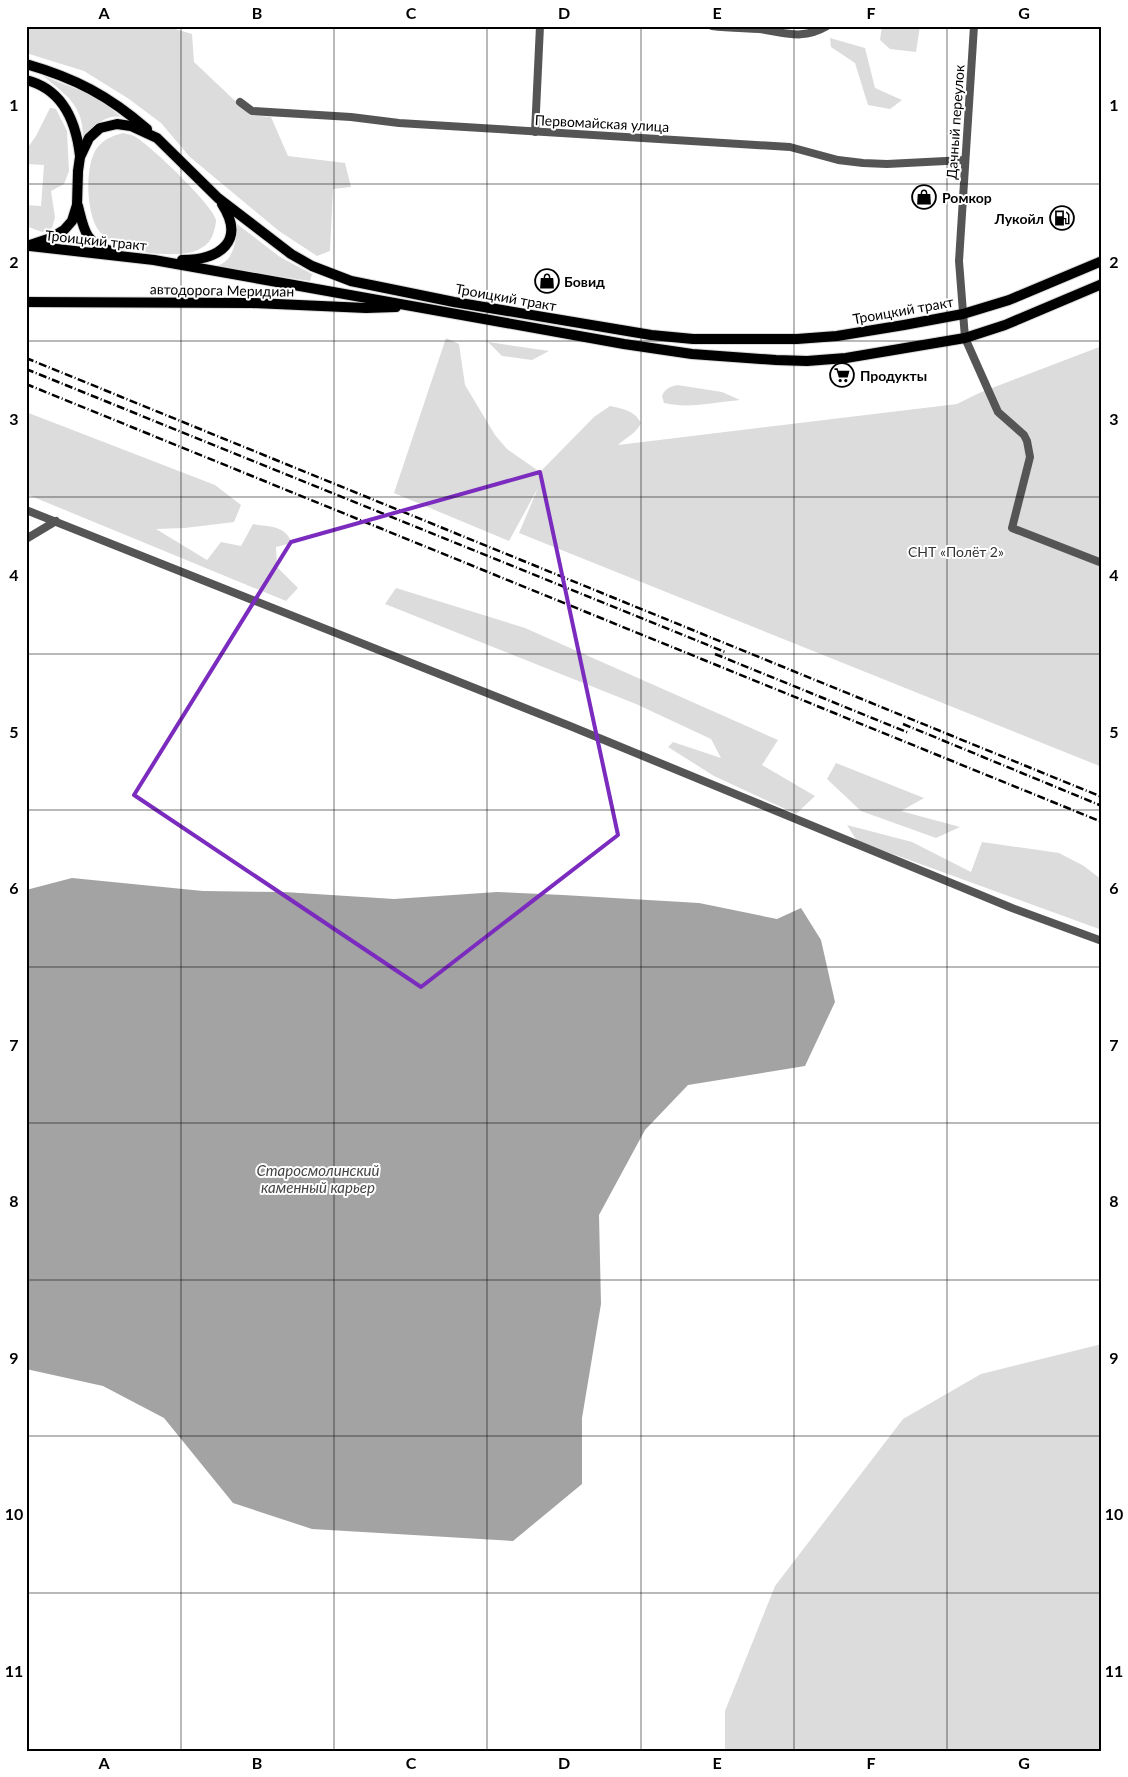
<svg xmlns="http://www.w3.org/2000/svg" width="1128" height="1777" viewBox="0 0 1128 1777" font-family="Lato,sans-serif">
<style>
.green{fill:#dcdcdc}
.water{fill:#a3a3a3}
.lines{fill:none;stroke-linecap:round;stroke-linejoin:round}
.major-casing{stroke:#dbdbdb;stroke-width:12}
.minor{stroke:#555;stroke-width:8}
.major{stroke:#000;stroke-width:10}
.rail{stroke:#000;stroke-width:2.5;stroke-dasharray:8 2.5 1 2.5;stroke-linecap:butt}
.marked{fill:none;stroke:#7b2cbf;stroke-width:4;stroke-linejoin:round}
.grid{fill:none;stroke:#000;stroke-width:1;stroke-opacity:0.55}
.labels{text-anchor:middle;dominant-baseline:central;stroke-width:4;stroke-linejoin:round;paint-order:stroke}
.street-label{font-size:14px;fill:#000;stroke:#fff}
.poi-label{font-size:14px;font-weight:bold;fill:#000;stroke:#fff;text-anchor:start}
.park-label{font-size:14px;fill:#333;stroke:#fff}
.water-label{font-size:15px;font-style:italic;fill:#444;stroke:#fff}
.neatline{fill:none;stroke:#000;stroke-width:2}
.grid-label{font-size:16px;text-anchor:middle;font-weight:bold;fill:#000}
</style>
<rect width="100%" height="100%" fill="#fff"/>
<g class="green">
<path d="M 26,26 L 165,26 L 192,34 L 194,62 L 250,115 L 271,117 L 288,156 L 345,163 L 351,187 L 333,189 L 330,251 L 317,256 L 279,231 L 190,157 L 161,123 L 129,99 L 84,71 L 26,53 Z"/>
<path d="M 882,26 L 920,26 L 916,52 L 890,49 L 880,40 Z"/>
<path d="M 830,38 L 865,48 L 875,88 L 902,100 L 890,109 L 868,105 L 855,63 L 831,47 Z"/>
<path d="M 43,76 L 97,97 L 121,117 C 105,114 94,127 83,136 C 83,105 65,94 43,76 Z"/>
<path d="M 50,108 L 56,109 L 67,131 L 69,171 L 64,184 L 51,191 L 55,217 L 52,228 L 42,232 L 26,226 L 26,205 L 41,206 L 44,165 L 26,164 L 26,150 L 36,136 Z"/>
<path d="M 123,133 C 126,134 130,134 134,136 C 148,143 213,205 216,220 C 216,223 215,228 214,231 C 210,248 194,253 179,254 C 153,255 118,252 100,232 C 86,217 84,165 97,148 C 104,139 112,136 123,133 Z"/>
<path d="M 237,224 L 280,257 L 312,274 L 310,281 L 216,267 C 219,265 224,263 227,260 C 235,251 237,236 237,224 Z"/>
<path d="M 446,338 L 459,344 L 465,385 L 495,435 L 507,449 L 540,472 L 594,417 L 610,406 C 623,409 634,410 641,423 C 636,434 625,438 618,445 L 957,404 L 979,393 L 1102,346 L 1102,767 L 519,533 L 538,488 L 509,541 L 394,493 Z"/>
<path d="M 488,342 L 549,351 L 532,360 L 502,356 Z"/>
<path d="M 677,385 L 722,392 L 740,400 C 716,402 688,409 664,403 L 662,396 C 665,389 669,387 677,385 Z"/>
<path d="M 26,412 L 215,485 L 241,505 L 234,522 L 185,528 L 156,529 L 207,560 L 221,542 L 241,546 L 253,524 C 270,527 285,525 292,543 L 276,547 L 277,567 L 298,588 L 286,601 L 26,494 Z"/>
<path d="M 396,588 L 525,628 L 778,740 L 762,765 L 815,796 L 796,814 L 714,776 L 668,747 L 673,742 L 721,758 L 711,739 L 636,704 L 385,604 Z"/>
<path d="M 836,763 L 924,798 L 901,811 L 960,827 L 936,838 L 861,811 L 827,779 Z"/>
<path d="M 847,825 L 912,842 L 971,872 L 982,842 L 1059,853 L 1084,866 L 1102,880 L 1102,930 L 857,841 Z"/>
<path d="M 1102,1344 L 1102,1751 L 725,1751 L 725,1711 L 775,1586 L 903,1419 L 981,1374 Z"/>
</g>
<path class="water" d="M 72,878 L 203,891 L 284,892 L 394,899 L 497,892 L 563,895 L 699,903 L 777,919 L 801,908 L 821,940 L 835,1002 L 805,1066 L 688,1085 L 645,1130 L 599,1215 L 601,1304 L 582,1418 L 582,1484 L 513,1541 L 312,1529 L 233,1503 L 164,1418 L 103,1386 L 26,1369 L 26,890 Z"/>
<g class="lines">
<g class="major-casing">
<g id="major">
<path d="M 26,64 C 75,78 109,96 147,129"/>
<path d="M 26,80 C 63,89 76,121 80,156"/>
<path d="M 78,206 C 84,230 85,243 111,251"/>
<path d="M 27,246 L 51,238 L 64,230 L 72,221 L 77,205 L 78,171 L 80,157 L 89,138 L 100,128 L 117,124 L 131,126 L 157,138 L 218,198 L 291,254 L 312,266 L 351,281 L 454,302 L 651,335 L 693,339 L 797,339 L 837,336 L 904,325 L 963,314 L 1009,300 L 1102,261"/>
<path d="M 30,246 L 154,260 L 624,344 L 692,354 L 776,360 L 807,361 L 846,358 L 965,338 L 1005,325 L 1102,284"/>
<path d="M 182,260 C 220,260 246,241 222,204"/>
<path d="M 26,302 L 252,303 L 366,308 L 396,307"/>
</g>
</g>
<g class="minor">
<path d="M 712,26 C 728,28 743,28 759,29 C 785,32 801,41 827,26"/>
<path d="M 974,26 L 959,261 L 965,338 L 998,412 L 1024,435 L 1027,441 L 1030,457 L 1012,528 L 1102,563"/>
<path d="M 240,102 L 252,111 L 351,117 L 399,123 L 790,147 L 838,160 L 863,163 L 887,164 L 965,160"/>
<path d="M 535,132 L 540,26"/>
<path d="M 26,510 L 570,726 L 1012,908 L 1102,941"/>
<path d="M 26,539 L 56,521"/>
</g>
<use href="#major" class="major"/>
<g class="rail">
<path d="M 26,358 L 1102,797"/>
<path d="M 26,369 L 725,652"/>
<path d="M 26,384 L 1102,822"/>
<path d="M 715,654 L 909,733"/>
<path d="M 903,724 L 1102,806"/>
</g>
</g>
<path class="marked" d="M 540,472 L 618,835 L 421,987 L 134,795 L 291,542 Z"/>
<path class="grid" d="M 181,26 L 181,1751M 334,26 L 334,1751M 487,26 L 487,1751M 641,26 L 641,1751M 794,26 L 794,1751M 947,26 L 947,1751M 26,184 L 1102,184M 26,341 L 1102,341M 26,497 L 1102,497M 26,654 L 1102,654M 26,810 L 1102,810M 26,967 L 1102,967M 26,1123 L 1102,1123M 26,1280 L 1102,1280M 26,1436 L 1102,1436M 26,1593 L 1102,1593"/>
<defs>
<g id="shop-ring" transform="scale(1.25)"><circle r="9.5" fill="#fff" stroke="#000" stroke-width="1.5"/><path d="M-5-2.5h2.3a2.7 3.5 0 0 1 5.4 0H5L5.5 6h-11ZM-1.5-2.5h3a1.5 2.3 0 0 0-3 0Z" fill="#000"/></g>
<g id="fuel-ring" transform="scale(1.25)"><circle r="9.5" fill="#fff" stroke="#000" stroke-width="1.5"/><path d="M-5.5-6h7V0h2V4h1.3V-2.5L3-4.5l.8-.8L6-3V5H2.5V1h-1V6h-7ZM-4.2-4.7v3.2H.2V-4.7Z" fill="#000"/></g>
<g id="supermarket-ring" transform="scale(1.25)"><circle r="9.5" fill="#fff" stroke="#000" stroke-width="1.5"/><path d="M-6-5.5h2.5l.6 2H6L4.5 2H-2.5L-4.4-4H-6ZM-1.5 3.2a1.3 1.3 0 1 0 .1 0ZM3 3.2a1.3 1.3 0 1 0 .1 0Z" fill="#000"/></g>
</defs>
<g fill-rule="evenodd">
<use href="#shop-ring" x="924" y="197"/>
<use href="#fuel-ring" x="1062" y="218"/>
<use href="#shop-ring" x="547" y="281"/>
<use href="#supermarket-ring" x="842" y="375"/>
</g>
<g class="labels">
<g class="street-label">
<text transform="translate(955 122) rotate(-86)">Дачный переулок</text>
<text transform="translate(602 123) rotate(3)">Первомайская улица</text>
<text transform="translate(96 240) rotate(6)">Троицкий тракт</text>
<text transform="translate(222 290) rotate(1)">автодорога Меридиан</text>
<text transform="translate(506 297) rotate(10)">Троицкий тракт</text>
<text transform="translate(903 310) rotate(-10)">Троицкий тракт</text>
</g>
<g class="poi-label">
<text x="942" y="197">Ромкор</text>
<text x="1044" y="218" text-anchor="end">Лукойл</text>
<text x="564" y="281">Бовид</text>
<text x="860" y="375">Продукты</text>
</g>
<g class="park-label">
<text x="956" y="551">СНТ «Полёт 2»</text>
</g>
<g class="water-label">
<text x="318" y="1170">Старосмолинский<tspan x="318" dy="17">каменный карьер</tspan></text>
</g>
</g>
<rect width="1128" height="1777" fill="none" stroke="#ffffff" stroke-width="55"/>
<rect x="28" y="28" width="1072" height="1722" class="neatline"/>
<g class="grid-label">
<text x="104" y="19">A</text>
<text x="257" y="19">B</text>
<text x="411" y="19">C</text>
<text x="564" y="19">D</text>
<text x="717" y="19">E</text>
<text x="871" y="19">F</text>
<text x="1024" y="19">G</text>
<text x="14" y="111">1</text>
<text x="1114" y="111">1</text>
<text x="14" y="268">2</text>
<text x="1114" y="268">2</text>
<text x="14" y="425">3</text>
<text x="1114" y="425">3</text>
<text x="14" y="581">4</text>
<text x="1114" y="581">4</text>
<text x="14" y="738">5</text>
<text x="1114" y="738">5</text>
<text x="14" y="894">6</text>
<text x="1114" y="894">6</text>
<text x="14" y="1051">7</text>
<text x="1114" y="1051">7</text>
<text x="14" y="1207">8</text>
<text x="1114" y="1207">8</text>
<text x="14" y="1364">9</text>
<text x="1114" y="1364">9</text>
<text x="14" y="1520">10</text>
<text x="1114" y="1520">10</text>
<text x="14" y="1677">11</text>
<text x="1114" y="1677">11</text>
<text x="104" y="1769">A</text>
<text x="257" y="1769">B</text>
<text x="411" y="1769">C</text>
<text x="564" y="1769">D</text>
<text x="717" y="1769">E</text>
<text x="871" y="1769">F</text>
<text x="1024" y="1769">G</text>
</g>
</svg>
